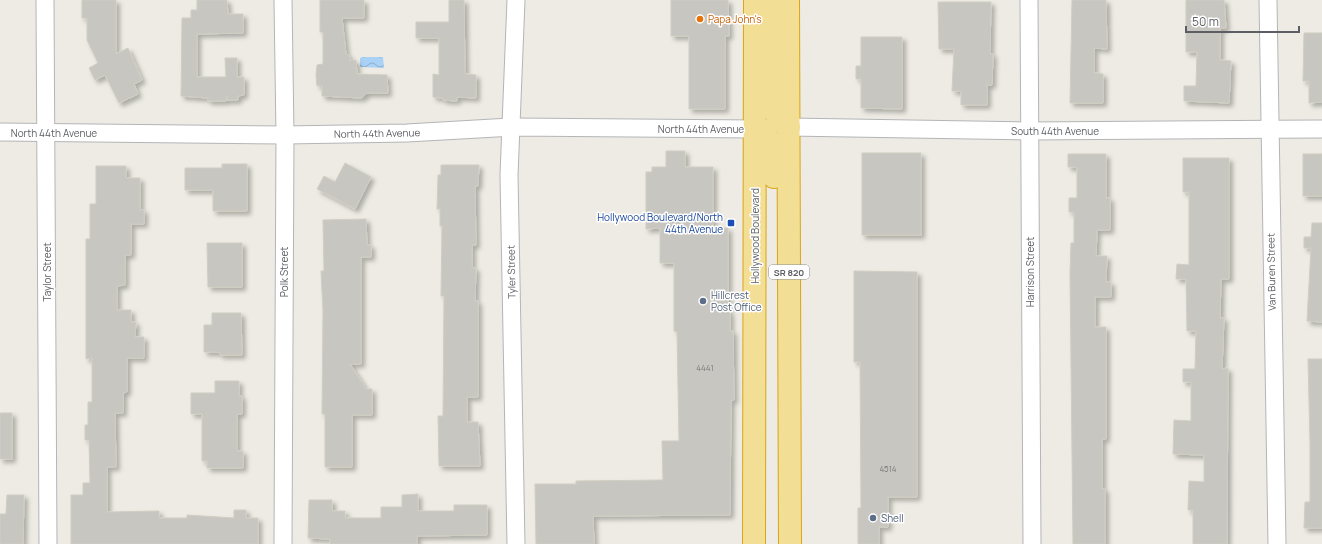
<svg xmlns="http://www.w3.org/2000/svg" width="1322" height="544" viewBox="0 0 1322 544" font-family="Manrope,sans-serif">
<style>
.water{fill:url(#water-waves)}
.building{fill:#c8c6c0;stroke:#d1cdc2;filter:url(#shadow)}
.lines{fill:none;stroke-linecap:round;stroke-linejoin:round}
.street-casing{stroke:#b4b5b9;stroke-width:19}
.highway-casing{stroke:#daa516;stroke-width:24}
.street{stroke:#fff;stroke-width:17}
.highway{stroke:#f2de95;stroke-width:22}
.food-dot{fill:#e8710a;stroke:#fff;stroke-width:1.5}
.transit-dot{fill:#1a4fb4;stroke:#fff;stroke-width:1.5}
.service-dot{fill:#5c6f8a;stroke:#fff;stroke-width:1.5}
.labels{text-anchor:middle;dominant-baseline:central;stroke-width:3;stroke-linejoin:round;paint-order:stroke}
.number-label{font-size:8px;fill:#77787a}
.shield{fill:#fff;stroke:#8d8e92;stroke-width:1}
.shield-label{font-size:9px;font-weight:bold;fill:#5c5e63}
.food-label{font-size:10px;fill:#c56008;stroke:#fff;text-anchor:start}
.street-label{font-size:10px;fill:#5c5e63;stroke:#fff}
.transit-label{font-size:10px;fill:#164399;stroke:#fff;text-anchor:end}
.service-label{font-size:10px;fill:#4e5e75;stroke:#fff;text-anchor:start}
</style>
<defs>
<pattern id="water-waves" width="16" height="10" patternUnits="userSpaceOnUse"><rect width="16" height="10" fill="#aad2f6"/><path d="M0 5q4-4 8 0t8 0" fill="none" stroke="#8eaecb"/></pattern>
<filter id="shadow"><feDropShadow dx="3.5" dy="3.5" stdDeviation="2" flood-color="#0004"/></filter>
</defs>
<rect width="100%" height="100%" fill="#edebe3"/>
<path class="water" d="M 362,57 L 383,57 L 384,68 L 360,67 L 360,58 Z"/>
<g class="building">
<path d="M 82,0 L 116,0 L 116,54 L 128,48 L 142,80 L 134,84 L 138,94 L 119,103 L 105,75 L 95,80 L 89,68 L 98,63 L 87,40 L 87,18 L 82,18 Z"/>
<path d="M 197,0 L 227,0 L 228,14 L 243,14 L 243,33 L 197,34 L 197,77 L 226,77 L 225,58 L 237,58 L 237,77 L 244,77 L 244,95 L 238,96 L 238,100 L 227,100 L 227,96 L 226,101 L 208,101 L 208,98 L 181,96 L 182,18 L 191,18 L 191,10 L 197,10 Z"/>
<path d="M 320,0 L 364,0 L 364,18 L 342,18 L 346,54 L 349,55 L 350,61 L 356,60 L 357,74 L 387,75 L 388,93 L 367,93 L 362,98 L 322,96 L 322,85 L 317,86 L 316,75 L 317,65 L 323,64 L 323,32 L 320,32 Z"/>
<path d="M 449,0 L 464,0 L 465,74 L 476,75 L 476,98 L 457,97 L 457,101 L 443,100 L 443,98 L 433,97 L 433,74 L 439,75 L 439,38 L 416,38 L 416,22 L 449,22 Z"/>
<path d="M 671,0 L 728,0 L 729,36 L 725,36 L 725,109 L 689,109 L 689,36 L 671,36 Z"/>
<path d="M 1072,0 L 1106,0 L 1107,49 L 1094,48 L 1094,73 L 1103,74 L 1103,103 L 1070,103 Z"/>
<path d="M 1186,0 L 1224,0 L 1226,28 L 1220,28 L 1220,60 L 1231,61 L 1229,103 L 1184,101 L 1184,86 L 1196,86 L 1197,52 L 1186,52 Z"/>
<path d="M 938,2 L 991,2 L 990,54 L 993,54 L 992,85 L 987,85 L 987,105 L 961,105 L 961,91 L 952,91 L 954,49 L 939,49 Z"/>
<path d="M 1304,33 L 1322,33 L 1322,102 L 1309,103 L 1309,81 L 1303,81 Z"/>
<path d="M 861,37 L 902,37 L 902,109 L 861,108 L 861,79 L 856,79 L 856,66 L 861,66 Z"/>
<path d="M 666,151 L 685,151 L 685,167 L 713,167 L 713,228 L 728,228 L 728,312 L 730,312 L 730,331 L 733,331 L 734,400 L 731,400 L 730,515 L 593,516 L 594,544 L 536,544 L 535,484 L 576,484 L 576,481 L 663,480 L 662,441 L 679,441 L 677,332 L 674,331 L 674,263 L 660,263 L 660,228 L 646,229 L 646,172 L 652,172 L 652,167 L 666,167 Z"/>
<rect x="862" y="153" width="59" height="82"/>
<path d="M 1068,154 L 1106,154 L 1106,198 L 1110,198 L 1110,230 L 1097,230 L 1096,256 L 1107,256 L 1106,282 L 1111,282 L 1111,297 L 1095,297 L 1095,327 L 1106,327 L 1106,439 L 1102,439 L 1102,489 L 1105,489 L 1105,544 L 1073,544 L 1070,272 L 1071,243 L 1074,243 L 1074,212 L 1069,212 L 1069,198 L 1077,198 L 1077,167 L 1068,167 Z"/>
<rect x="1303" y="154" width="19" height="42"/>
<path d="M 1183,158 L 1229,158 L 1229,279 L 1221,279 L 1220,318 L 1224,318 L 1222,369 L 1228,368 L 1227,544 L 1193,544 L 1193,510 L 1188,510 L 1189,481 L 1204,482 L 1204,455 L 1173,454 L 1174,420 L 1191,421 L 1191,382 L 1183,382 L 1183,369 L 1195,369 L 1196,331 L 1187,331 L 1186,279 L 1176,279 L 1177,264 L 1189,265 L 1189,192 L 1183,192 Z"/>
<path d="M 345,163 L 371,177 L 355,209 L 317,189 L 324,176 L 335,182 Z"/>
<path d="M 222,164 L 247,164 L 247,211 L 213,211 L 213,190 L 185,190 L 185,168 L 222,168 Z"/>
<path d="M 441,165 L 479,165 L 478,186 L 475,186 L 476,245 L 472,245 L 472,268 L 476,268 L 475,301 L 478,301 L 478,397 L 467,397 L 467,422 L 478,422 L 480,466 L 439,466 L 438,416 L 443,416 L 444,296 L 441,296 L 442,226 L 440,226 L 440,209 L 437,209 L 438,175 L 441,175 Z"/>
<path d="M 96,166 L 126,166 L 126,178 L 140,178 L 140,210 L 144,210 L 144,224 L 131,224 L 131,255 L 125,255 L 125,285 L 117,286 L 117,310 L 131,310 L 131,322 L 136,322 L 135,337 L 144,337 L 144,358 L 127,358 L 127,392 L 123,393 L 123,413 L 115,413 L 116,467 L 107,467 L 107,512 L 159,511 L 159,518 L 187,518 L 187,515 L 234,518 L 234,510 L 246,510 L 246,518 L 258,518 L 258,544 L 71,544 L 71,495 L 83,495 L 83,483 L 90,483 L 89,440 L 85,440 L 85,425 L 88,425 L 88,402 L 92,402 L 92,358 L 86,359 L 86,239 L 90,239 L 90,204 L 96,204 Z"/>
<path d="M 366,219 L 367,245 L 371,245 L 371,257 L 361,257 L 361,364 L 350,364 L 366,389 L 372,389 L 372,415 L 352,415 L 352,467 L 325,467 L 325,414 L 322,414 L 323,311 L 321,271 L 324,271 L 323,220 Z"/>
<path d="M 1312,223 L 1322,223 L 1322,322 L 1307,321 L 1311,248 L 1304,248 L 1304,237 L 1311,237 Z"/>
<path d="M 207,243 L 242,243 L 242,287 L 208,287 Z"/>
<path d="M 854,271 L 917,272 L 917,497 L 888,497 L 888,527 L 879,527 L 879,544 L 858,544 L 858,508 L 861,508 L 860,362 L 854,362 Z"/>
<path d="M 212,313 L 241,313 L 242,355 L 220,355 L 219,352 L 204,352 L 204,325 L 212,325 Z"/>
<path d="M 1308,359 L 1322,359 L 1322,528 L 1304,528 L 1305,502 L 1310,502 L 1310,443 Z"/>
<path d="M 215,381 L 239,381 L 239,396 L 242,396 L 242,414 L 237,414 L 237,451 L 243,451 L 243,468 L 207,468 L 207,461 L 202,461 L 202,414 L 191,414 L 191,393 L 215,393 Z"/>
<rect x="0" y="413" width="12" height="46"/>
<path d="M 418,494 L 418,511 L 454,511 L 454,505 L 487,505 L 487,535 L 417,536 L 417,544 L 330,544 L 330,539 L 308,538 L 309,500 L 332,500 L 332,511 L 345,511 L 345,518 L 381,518 L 381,507 L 402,507 L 402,495 Z"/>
<path d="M 7,495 L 24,495 L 23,544 L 0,544 L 0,514 L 6,514 Z"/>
</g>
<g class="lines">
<g class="street-casing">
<g id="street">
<path d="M 45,0 L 48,544"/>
<path d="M 516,0 L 509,175 L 516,544"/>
<path d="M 1029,0 L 1032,544"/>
<path d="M 1268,0 L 1277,544"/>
<path d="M 789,127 L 1029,131 L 1322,129"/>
<path d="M 0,132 L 285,135 L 407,133 L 512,127 L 755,129"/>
<path d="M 283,544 L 285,135 L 283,0"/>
</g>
</g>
<g class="highway-casing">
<g id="highway">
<path d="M 764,0 L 771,8 L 771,101 C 774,113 778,121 789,127"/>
<path d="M 788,0 L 790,544"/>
<path d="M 755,129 L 762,130 C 775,145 774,159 774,177"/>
<path d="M 754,544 L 755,0"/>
</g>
</g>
<use href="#street" class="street"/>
<use href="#highway" class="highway"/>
</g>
<circle class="food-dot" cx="700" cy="19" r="4"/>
<rect class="transit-dot" x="727" y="219" width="8" height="8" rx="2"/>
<g class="service-dot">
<circle cx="703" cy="301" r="4"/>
<circle cx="873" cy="518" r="4"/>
</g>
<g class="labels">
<g class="number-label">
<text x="705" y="367">4441</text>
<text x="888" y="468">4514</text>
</g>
<rect class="shield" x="769" y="265" width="40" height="14" rx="3"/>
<g class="shield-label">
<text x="789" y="272">SR 820</text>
</g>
<g class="food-label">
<text x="708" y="19">Papa John's</text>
</g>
<g class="street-label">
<text x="701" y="129">North 44th Avenue</text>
<text x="1055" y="131">South 44th Avenue</text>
<text x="54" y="133">North 44th Avenue</text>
<text transform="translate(377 133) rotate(-1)">North 44th Avenue</text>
<text transform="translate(755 236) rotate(-90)">Hollywood Boulevard</text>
<text transform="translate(47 272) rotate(-90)">Taylor Street</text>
<text transform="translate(284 272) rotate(-90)">Polk Street</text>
<text transform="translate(511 272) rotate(-91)">Tyler Street</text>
<text transform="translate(1030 272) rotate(-90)">Harrison Street</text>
<text transform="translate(1271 272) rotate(-91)">Van Buren Street</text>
</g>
<g class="transit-label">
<text x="723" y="217">Hollywood Boulevard/North<tspan x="723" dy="12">44th Avenue</tspan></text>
</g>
<g class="service-label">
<text x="711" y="295">Hillcrest<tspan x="711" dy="12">Post Office</tspan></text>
<text x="881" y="518">Shell</text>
</g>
</g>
<path d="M1186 26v6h113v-6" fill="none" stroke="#5c5e63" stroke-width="2"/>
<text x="1192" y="26" font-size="12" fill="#5c5e63" stroke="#ffffff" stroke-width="3" paint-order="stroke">50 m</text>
</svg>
